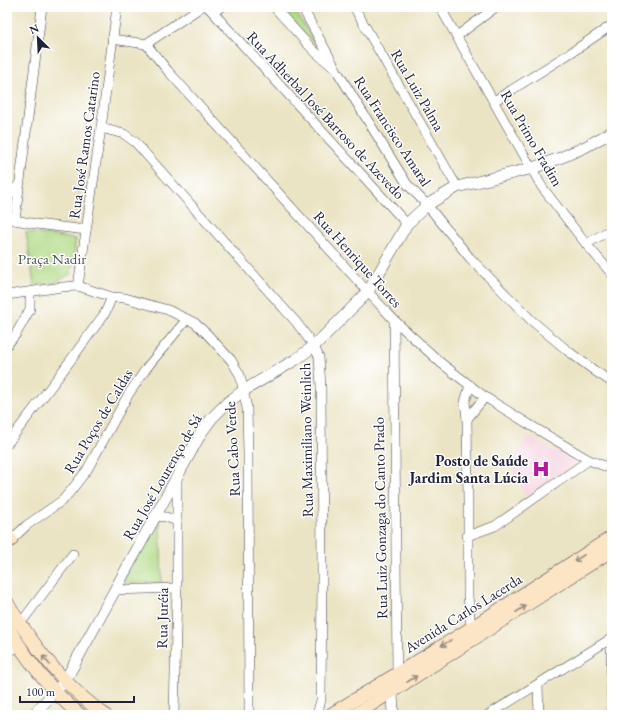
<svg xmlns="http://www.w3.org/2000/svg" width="619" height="722" viewBox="0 0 619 722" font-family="'EB Garamond',serif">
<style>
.built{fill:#f4cfde}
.green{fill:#afd883;stroke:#687d5f}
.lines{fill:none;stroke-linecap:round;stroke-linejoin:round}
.service-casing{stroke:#403f50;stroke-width:6}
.minor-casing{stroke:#403f50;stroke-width:10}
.tertiary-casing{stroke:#403f50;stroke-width:12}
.secondary-casing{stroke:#403f50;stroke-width:14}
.service{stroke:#fff;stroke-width:4.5}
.minor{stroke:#fff;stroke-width:9}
.tertiary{stroke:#fff;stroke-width:11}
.secondary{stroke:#fce5c4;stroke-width:13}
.oneway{stroke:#9a8d86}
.labels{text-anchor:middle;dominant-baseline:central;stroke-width:3;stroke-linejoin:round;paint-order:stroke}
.street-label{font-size:15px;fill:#22223b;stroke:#fff}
.park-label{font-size:15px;fill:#4c5951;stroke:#fff}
.poi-label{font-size:15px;font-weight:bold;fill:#22223b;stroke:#fff;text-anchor:end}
</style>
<rect width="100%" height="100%" fill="#fff"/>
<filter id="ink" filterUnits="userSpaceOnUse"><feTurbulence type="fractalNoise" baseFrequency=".025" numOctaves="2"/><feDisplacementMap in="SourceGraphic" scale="8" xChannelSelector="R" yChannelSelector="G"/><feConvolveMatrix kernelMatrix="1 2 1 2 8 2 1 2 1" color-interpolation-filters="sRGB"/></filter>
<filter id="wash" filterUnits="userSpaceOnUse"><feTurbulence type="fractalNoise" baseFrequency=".012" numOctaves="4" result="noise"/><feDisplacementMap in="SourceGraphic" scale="16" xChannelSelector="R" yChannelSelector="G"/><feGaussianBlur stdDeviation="0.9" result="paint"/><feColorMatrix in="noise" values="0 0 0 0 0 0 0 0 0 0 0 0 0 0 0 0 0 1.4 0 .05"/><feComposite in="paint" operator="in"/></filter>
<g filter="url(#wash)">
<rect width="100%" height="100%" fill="#ebe4c4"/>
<path class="built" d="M 528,436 L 577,462 L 526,497 L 511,464 Z"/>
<g class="green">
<path d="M 277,7 L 293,7 L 315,44 Z"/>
<path d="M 26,232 L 76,239 L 71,274 L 54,283 L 34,285 Z"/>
<path d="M 160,515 L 162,583 L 122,583 Z"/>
</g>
</g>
<g filter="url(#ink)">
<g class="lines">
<g class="service-casing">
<path id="service" d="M 215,14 L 225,7"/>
</g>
<g class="minor-casing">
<g id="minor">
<path d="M 208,7 L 407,224"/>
<path d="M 274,7 L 313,50 L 333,67"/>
<path d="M 302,7 L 337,71 L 407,184 L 427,205 L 470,258 L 531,320 L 568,351 L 595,371 L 612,382"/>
<path d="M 354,7 L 457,187"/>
<path d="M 440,7 L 542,187 L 586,244 L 612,274"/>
<path d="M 457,36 L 496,7"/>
<path d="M 112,39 L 146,44 L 168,71 L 368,292 L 394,320 L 441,363 L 485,397 L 535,428 L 589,460 L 612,469"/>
<path d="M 146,44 L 201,7"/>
<path d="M 494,101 L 575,50 L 612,25"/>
<path d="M 101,128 L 124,134 L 135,142 L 296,322 L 314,346 L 319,357 L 321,386 L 322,577 L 321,700 L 317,715"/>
<path d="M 7,198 L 19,184"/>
<path d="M 7,215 L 15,220 L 36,224 L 86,230"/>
<path d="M 15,220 L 42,7"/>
<path d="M 586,244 L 612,229"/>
<path d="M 78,286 L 101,128 L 117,7"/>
<path d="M 7,295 L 62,287 L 78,286 L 112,297 L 125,298 L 168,310 L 195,323 L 207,334 L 231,360 L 240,375 L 247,408 L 248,454 L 249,715"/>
<path d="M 394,320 L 397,674"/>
<path d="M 7,345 L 16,334 L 30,309 L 30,292"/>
<path d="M 470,385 L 465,402 L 467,419 L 468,500 L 468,596 L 471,628"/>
<path d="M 467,419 L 485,397"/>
<path d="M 7,444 L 59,376 L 105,313 L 112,297"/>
<path d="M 157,516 L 166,517 L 177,521"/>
<path d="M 467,536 L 495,526 L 589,460"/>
<path d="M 7,546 L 11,540 L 27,525 L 63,500 L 73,488 L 87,470 L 128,395 L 148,366 L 187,319"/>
<path d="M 116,590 L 177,588"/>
<path d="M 20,624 L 73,554"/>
<path d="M 611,639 L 612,715"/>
<path d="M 7,654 L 18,645"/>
<path d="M 538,685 L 539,715"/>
<path d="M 174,715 L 177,588 L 177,480"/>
<path d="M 488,715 L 612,638"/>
</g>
</g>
<g class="tertiary-casing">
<g id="tertiary">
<path d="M 33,715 L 65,681 L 201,433 L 212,418 L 227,403 L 243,391 L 295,360 L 314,346 L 368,292 L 407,224 L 427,205 L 457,187 L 533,168 L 560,158 L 585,147 L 612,132"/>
<path d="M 393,715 L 392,692 L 394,684"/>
</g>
</g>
<g class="secondary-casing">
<g id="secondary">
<path d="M 7,539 L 11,540"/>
<path d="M 7,602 C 11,611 17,618 22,626 C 45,661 70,690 105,715"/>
<path d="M 7,626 C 27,660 50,690 80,715"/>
<path d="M 330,715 L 465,632 L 612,537"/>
<path d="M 355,715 L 612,550"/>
</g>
</g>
<use href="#service" class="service"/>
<use href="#minor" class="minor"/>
<use href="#tertiary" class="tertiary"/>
<use href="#secondary" class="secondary"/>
</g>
<defs><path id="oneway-shaft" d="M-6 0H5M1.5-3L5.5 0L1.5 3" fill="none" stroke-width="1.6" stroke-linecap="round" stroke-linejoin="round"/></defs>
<g class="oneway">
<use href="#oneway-shaft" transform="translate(579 558) rotate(147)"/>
<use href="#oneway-shaft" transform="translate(521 609) rotate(-33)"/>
<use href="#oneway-shaft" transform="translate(446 643) rotate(148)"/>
<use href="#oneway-shaft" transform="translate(46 660) rotate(-129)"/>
<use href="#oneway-shaft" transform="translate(412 679) rotate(-33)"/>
</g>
</g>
<defs>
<g id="hospital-bare" transform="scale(1.38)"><path d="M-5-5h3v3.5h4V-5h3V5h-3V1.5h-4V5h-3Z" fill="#b5179e" stroke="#fff" stroke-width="2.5" paint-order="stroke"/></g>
</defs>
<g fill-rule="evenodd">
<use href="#hospital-bare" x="541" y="469"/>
</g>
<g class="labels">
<g class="street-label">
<text transform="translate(418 90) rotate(60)">Rua Luiz Palma</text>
<text transform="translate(326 115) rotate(47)">Rua Adherbal José Barroso de Azevedo</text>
<text transform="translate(393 131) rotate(57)">Rua Francisco Amaral</text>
<text transform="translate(532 138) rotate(60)">Rua Primo Fradim</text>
<text transform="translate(84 145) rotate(-82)">Rua José Ramos Catarino</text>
<text transform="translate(358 259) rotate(48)">Rua Henrique Torres</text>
<text transform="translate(98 421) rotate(-59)">Rua Poços de Caldas</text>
<text transform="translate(306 440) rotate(-91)">Rua Maximiliano Weinlich</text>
<text transform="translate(232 449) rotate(-93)">Rua Cabo Verde</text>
<text transform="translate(162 477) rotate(-60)">Rua José Lourenço de Sá</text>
<text transform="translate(380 518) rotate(-91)">Rua Luiz Gonzaga do Canto Prado</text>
<text transform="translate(463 613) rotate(-32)">Avenida Carlos Lacerda</text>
<text transform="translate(162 618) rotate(-89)">Rua Juréia</text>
</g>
<g class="park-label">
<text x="52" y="258">Praça Nadir</text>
</g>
<g class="poi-label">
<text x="528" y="460">Posto de Saúde<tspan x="528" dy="17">Jardim Santa Lúcia</tspan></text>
</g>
</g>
<rect width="619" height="722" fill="none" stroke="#fff" stroke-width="24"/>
<g transform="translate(38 38) rotate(336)" stroke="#ffffff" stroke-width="3" paint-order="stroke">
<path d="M0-3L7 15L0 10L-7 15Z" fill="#22223b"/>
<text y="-6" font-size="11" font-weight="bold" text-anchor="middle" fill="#22223b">N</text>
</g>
<path d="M20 696v6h114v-6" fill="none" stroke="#22223b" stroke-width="2"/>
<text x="26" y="696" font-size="12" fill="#22223b" stroke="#ffffff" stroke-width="3" paint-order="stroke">100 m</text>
</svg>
